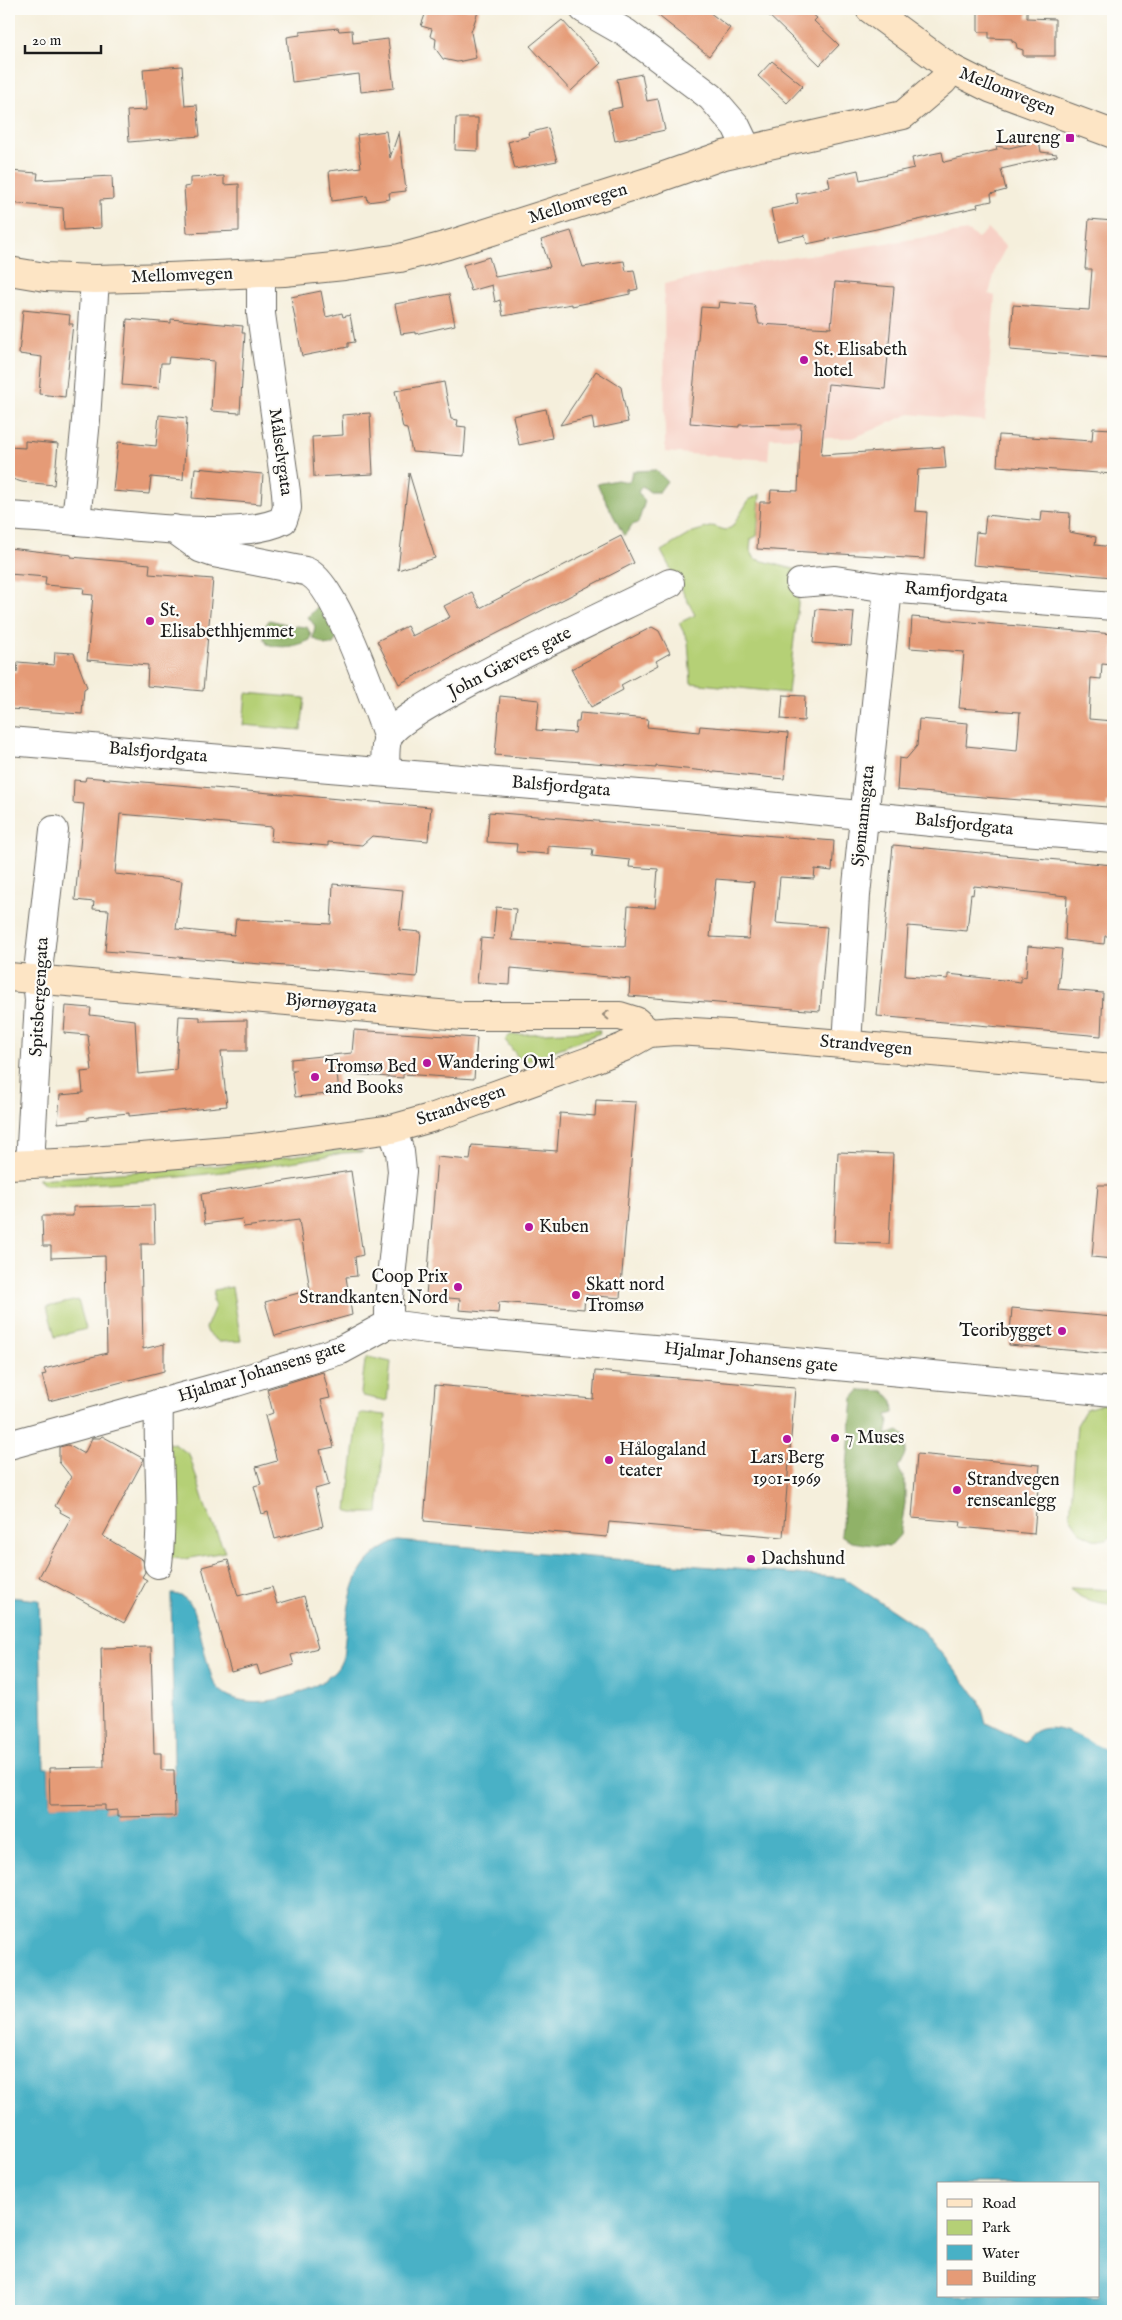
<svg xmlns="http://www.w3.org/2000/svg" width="1122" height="2320" viewBox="0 0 1122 2320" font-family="'IM FELL English',serif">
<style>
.built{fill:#f7d1c6}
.green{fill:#b5d076;stroke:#687649}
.forest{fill:#90b267;stroke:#566742}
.water{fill:#48b1c6;stroke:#326671;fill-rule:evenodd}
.pier{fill:#f5efdc}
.building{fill:#e59b77;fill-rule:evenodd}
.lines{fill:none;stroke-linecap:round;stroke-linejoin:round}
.street-casing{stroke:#68665f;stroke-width:30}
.secondary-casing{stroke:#68665f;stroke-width:30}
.street{stroke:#fff;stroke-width:28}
.secondary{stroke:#fde5c5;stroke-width:28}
.oneway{stroke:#988b79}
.poi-dot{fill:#b5179e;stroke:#fdfcf7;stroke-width:2}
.labels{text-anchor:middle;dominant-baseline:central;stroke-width:4.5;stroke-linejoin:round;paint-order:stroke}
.street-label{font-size:18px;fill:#1c1c1c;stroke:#fdfcf7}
.poi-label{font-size:18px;fill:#1c1c1c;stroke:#fdfcf7;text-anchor:start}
</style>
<rect width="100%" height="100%" fill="#fdfcf7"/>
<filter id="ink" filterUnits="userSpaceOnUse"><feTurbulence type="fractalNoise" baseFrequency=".02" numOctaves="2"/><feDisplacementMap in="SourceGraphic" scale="10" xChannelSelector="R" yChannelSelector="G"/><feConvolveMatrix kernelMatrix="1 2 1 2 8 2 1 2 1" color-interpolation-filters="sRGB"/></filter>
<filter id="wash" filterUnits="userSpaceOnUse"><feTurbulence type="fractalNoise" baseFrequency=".0096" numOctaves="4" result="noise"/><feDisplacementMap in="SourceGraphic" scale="20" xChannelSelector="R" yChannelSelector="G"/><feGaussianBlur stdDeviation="1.12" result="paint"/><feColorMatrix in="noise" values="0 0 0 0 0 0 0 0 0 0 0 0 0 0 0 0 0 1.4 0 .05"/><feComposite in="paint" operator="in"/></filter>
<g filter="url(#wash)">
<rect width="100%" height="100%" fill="#f5efdc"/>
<path class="built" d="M 988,229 L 1006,247 L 997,264 L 989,294 L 995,296 L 985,421 L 910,414 L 853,438 L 770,438 L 768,460 L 665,452 L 664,284 L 769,261 L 913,239 L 968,231 L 978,238 Z"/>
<g class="green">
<path d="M 760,494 L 757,536 L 751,539 L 750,550 L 755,559 L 806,572 L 799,595 L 788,693 L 691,683 L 688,641 L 679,623 L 695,615 L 661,551 L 693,532 L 713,526 L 725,530 L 732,527 L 749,500 Z"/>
<path d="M 246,693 L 305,698 L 301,730 L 243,725 Z"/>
<path d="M 599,1030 L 600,1033 L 527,1061 L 521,1061 L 505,1040 L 510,1035 Z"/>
<path d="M 350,1148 L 363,1152 L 343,1153 C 245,1171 145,1184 45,1185 L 38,1179 L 224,1165 Z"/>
<path d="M 232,1287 L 241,1341 L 219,1342 L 208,1333 L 206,1328 L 215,1306 L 213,1302 L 214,1290 Z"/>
<path d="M 78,1300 L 86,1329 L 55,1337 L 47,1307 Z"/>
<path d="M 368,1357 L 391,1362 L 387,1401 L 363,1396 L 361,1393 L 365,1361 Z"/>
<path d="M 1102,1404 L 1113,1405 L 1113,1535 L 1107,1540 L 1093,1539 L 1081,1533 L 1070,1517 L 1077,1424 L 1086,1409 Z"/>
<path d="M 363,1413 L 386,1415 L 378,1513 L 352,1513 L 347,1510 L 358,1419 L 359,1414 Z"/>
<path d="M 168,1443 L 174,1444 L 189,1454 L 206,1508 L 225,1552 L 185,1559 L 168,1558 Z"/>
<path d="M 1070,1588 L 1113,1590 L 1113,1605 C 1099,1602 1079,1601 1070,1588 Z"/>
</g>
<g class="forest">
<path d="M 656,470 L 667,481 L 659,492 L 650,492 L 642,486 L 638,492 L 645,501 L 638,523 L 632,525 L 624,536 L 597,484 L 617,480 L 629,482 L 633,471 Z"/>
<path d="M 321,603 L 337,638 L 333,644 L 325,645 L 313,638 L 315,626 L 308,617 Z"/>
<path d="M 269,620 L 286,624 L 289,629 L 296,626 L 307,627 L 311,635 L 310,640 C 295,647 282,649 267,644 C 262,634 263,629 269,620 Z"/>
<path d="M 860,1390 L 884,1391 L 893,1401 L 894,1413 L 887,1415 L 889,1422 L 886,1435 L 899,1431 L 905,1436 L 906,1452 L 898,1468 L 905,1480 L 905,1503 L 900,1535 L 889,1547 L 851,1542 L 841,1535 L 853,1398 Z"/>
</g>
<path class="water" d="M 398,1541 L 844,1578 L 922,1630 L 979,1699 L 986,1723 L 1025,1742 C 1028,1738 1031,1733 1036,1731 C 1057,1720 1094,1744 1113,1753 L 1113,2311 L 9,2311 L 9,1597 L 39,1600 L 44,1768 L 48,1768 L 50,1806 L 105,1805 L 105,1811 L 117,1810 L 117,1817 L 175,1816 L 171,1594 C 182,1594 186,1599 193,1607 C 200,1625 208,1677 217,1687 C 242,1717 314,1695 336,1670 C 339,1667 341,1662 343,1657 C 349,1609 345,1562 398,1541 ZM 938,2184 L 1098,2184 L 1098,2296 L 938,2296 Z"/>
<path class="pier" d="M 1073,1731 L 1113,1751 L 1113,1753 L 1070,1732 Z"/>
<g id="blocks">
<g class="building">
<path d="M 427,9 L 479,9 L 471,32 L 476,58 L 457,62 L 443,59 L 435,48 L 436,39 L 430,36 L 432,29 L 421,26 Z"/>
<path d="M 650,9 L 705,9 L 730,28 L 709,56 Z"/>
<path d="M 762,9 L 806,9 L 817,18 L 814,21 L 839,45 L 820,65 Z"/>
<path d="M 978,9 L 1027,9 L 1027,18 L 1055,19 L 1055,56 L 1023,56 L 1023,50 L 1017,48 L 1016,43 L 1012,41 L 1012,39 L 989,38 L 989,32 L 978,32 Z"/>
<path d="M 562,20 L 601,63 L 571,91 L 530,46 Z"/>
<path d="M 338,28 L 339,31 L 352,30 L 353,43 L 388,39 L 394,88 L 361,92 L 359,74 L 292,82 L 287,37 L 300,35 L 300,32 Z"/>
<path d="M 772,61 L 803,86 L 787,103 L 758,76 Z"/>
<path d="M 182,66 L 185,106 L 197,105 L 200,136 L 129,142 L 127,111 L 146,110 L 143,69 Z"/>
<path d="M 642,74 L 647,101 L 658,99 L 665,130 L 615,141 L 608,110 L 622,107 L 617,79 Z"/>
<path d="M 456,118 L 478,118 L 478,151 L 455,150 Z"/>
<path d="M 548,128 L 557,161 L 515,169 L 508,142 L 529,136 L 528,133 Z"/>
<path d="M 386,131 L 390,158 L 399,131 L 406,191 L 389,193 L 390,199 L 368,202 L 367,196 L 332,201 L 329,171 L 361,167 L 357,135 Z"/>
<path d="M 1039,141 L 1041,152 L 1057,154 L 1057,156 L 1001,169 L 1006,190 L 991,194 L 992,201 L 977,204 L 978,207 L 807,244 L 805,235 L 777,241 L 771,209 L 798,203 L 796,194 L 830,187 L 828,177 L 858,170 L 860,180 L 914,168 L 912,158 L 942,152 L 944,162 L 997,150 L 996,146 L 1009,148 Z"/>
<path d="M 9,171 L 38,173 L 37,180 L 112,176 L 113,199 L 100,200 L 101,228 L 64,230 L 63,208 L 9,203 Z"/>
<path d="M 224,176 L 224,185 L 239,184 L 239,231 L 187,233 L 184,187 L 190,186 L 190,178 Z"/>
<path d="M 1089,219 L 1113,221 L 1113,358 L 1010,350 L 1013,305 L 1089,310 L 1092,269 L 1085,269 Z"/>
<path d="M 571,231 L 583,267 L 624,261 L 626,271 L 634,270 L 638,289 L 630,291 L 630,294 L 572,306 L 572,304 L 503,316 L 500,300 L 495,302 L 492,285 L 471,291 L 463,265 L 489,257 L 495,277 L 550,267 L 541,240 Z"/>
<path d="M 835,282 L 894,287 L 885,389 L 828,384 L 821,455 L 944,447 L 946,468 L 918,470 L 915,511 L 927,512 L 924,559 L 757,549 L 760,502 L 770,502 L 771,490 L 798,491 L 801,424 L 739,425 L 739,427 L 690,423 L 701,307 L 718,308 L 719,302 L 754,305 L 759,324 L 831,328 Z"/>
<path d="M 321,291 L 326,317 L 342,313 L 343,317 L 350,315 L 355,342 L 348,343 L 348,347 L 302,356 L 291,297 Z"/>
<path d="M 449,294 L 455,325 L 415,334 L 415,332 L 401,334 L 395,304 Z"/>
<path d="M 23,310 L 70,315 L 69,324 L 73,324 L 65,397 L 39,394 L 42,357 L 19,354 Z"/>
<path d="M 127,319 L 171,323 L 171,319 L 243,326 L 242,333 L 245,333 L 240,413 L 211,411 L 214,361 L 169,357 L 168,363 L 161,363 L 159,388 L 122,385 Z"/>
<path d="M 596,371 L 621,387 L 628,422 L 594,429 L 592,417 L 560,425 Z"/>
<path d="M 444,382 L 451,419 L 458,420 L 457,426 L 466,427 L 464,456 L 412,452 L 407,429 L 403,428 L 395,391 Z"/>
<path d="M 546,409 L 552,438 L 519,445 L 513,416 Z"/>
<path d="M 370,413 L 373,474 L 314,477 L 312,437 L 343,435 L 342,415 Z"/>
<path d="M 159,415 L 187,418 L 183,480 L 151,477 L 149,494 L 113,491 L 118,442 L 156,446 Z"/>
<path d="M 1093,428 L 1113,429 L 1113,474 L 997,466 L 999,435 L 1092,441 Z"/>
<path d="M 25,441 L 58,444 L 54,485 L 22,482 L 9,478 L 9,447 L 25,448 Z"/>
<path d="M 195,468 L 263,474 L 261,504 L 192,498 Z"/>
<path d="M 409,473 L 435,558 L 398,570 Z"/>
<path d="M 1042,511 L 1070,513 L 1069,532 L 1096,537 L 1095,545 L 1113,547 L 1113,577 L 973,565 L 976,532 L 984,533 L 986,515 L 1041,521 Z"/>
<path d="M 621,536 L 634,563 L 399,684 L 377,641 L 407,626 L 412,636 L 450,617 L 444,606 L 472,592 L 480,608 Z"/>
<path d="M 9,548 L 71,555 L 71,557 L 150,564 L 149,574 L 213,579 L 203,691 L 147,686 L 148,665 L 87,660 L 93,595 L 83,594 L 84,588 L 45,585 L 46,577 L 9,574 Z"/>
<path d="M 816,609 L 854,612 L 851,646 L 813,643 Z"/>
<path d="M 912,617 L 1113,634 L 1113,665 L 1102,664 L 1101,679 L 1091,678 L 1089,719 L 1113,721 L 1113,762 L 1110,803 L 1107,803 L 1107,807 L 897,790 L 899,758 L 906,759 L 917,746 L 919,719 L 968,723 L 966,746 L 1017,751 L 1020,712 L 959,708 L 964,652 L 910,648 Z"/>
<path d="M 652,627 L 659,631 L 670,653 L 656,661 L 658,665 L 621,685 L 623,690 L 591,707 L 571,669 Z"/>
<path d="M 55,652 L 74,653 L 87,687 L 84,689 L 82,714 L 9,709 L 9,671 L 17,672 L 18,662 L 54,665 Z"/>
<path d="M 783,695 L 805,696 L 804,721 L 781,719 Z"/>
<path d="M 500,696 L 539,700 L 536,730 L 575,733 L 576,722 L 579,722 L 580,713 L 648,719 L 647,727 L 699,732 L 700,726 L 788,733 L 784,779 L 656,766 L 656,768 L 495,755 Z"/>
<path d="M 86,777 L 431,807 L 428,841 L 372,836 L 362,845 L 328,842 L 328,846 L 271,841 L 272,827 L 120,814 L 115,874 L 182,881 L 176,929 L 234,935 L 236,919 L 331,924 L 333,884 L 403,890 L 399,930 L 421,932 L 417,977 L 105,951 L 109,910 L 93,909 L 94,902 L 75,900 L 84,804 L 73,803 L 74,780 L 85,781 Z"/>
<path d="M 489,812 L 834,841 L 832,871 L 815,869 L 814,879 L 780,877 L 776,923 L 827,927 L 820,1011 L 629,996 L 630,979 L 511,968 L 510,985 L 477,983 L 481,938 L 493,939 L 496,907 L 516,909 L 512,940 L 625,947 L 628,906 L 655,908 L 658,869 L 629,867 L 630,860 L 592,856 L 593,849 L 548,846 L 548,854 L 516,852 L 517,844 L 487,842 ZM 716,879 L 754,882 L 749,939 L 710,937 Z"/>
<path d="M 893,845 L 1113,865 L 1113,936 L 1105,936 L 1104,944 L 1065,940 L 1067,896 L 974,886 L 973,895 L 971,894 L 967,931 L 908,926 L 905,976 L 948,979 L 948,974 L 1021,982 L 1021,976 L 1026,977 L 1028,946 L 1062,949 L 1058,989 L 1103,993 L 1101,1036 L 877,1016 Z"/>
<path d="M 66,1006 L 91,1008 L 90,1015 L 135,1020 L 138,1074 L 176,1070 L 179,1016 L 200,1017 L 200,1021 L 247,1020 L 247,1051 L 221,1051 L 227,1106 L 129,1116 L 129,1113 L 88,1117 L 88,1120 L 58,1123 L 60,1095 L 83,1093 L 81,1072 L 92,1071 L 88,1035 L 64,1033 Z"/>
<path d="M 354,1030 L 477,1038 L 474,1079 L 403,1074 L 403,1078 L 337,1073 L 339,1093 L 295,1097 L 292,1072 L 297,1070 L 291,1070 L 291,1059 L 352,1053 Z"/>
<path d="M 596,1100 L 636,1102 L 620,1298 L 585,1295 L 584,1309 L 499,1302 L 498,1313 L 459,1310 L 460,1299 L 426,1296 L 437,1157 L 470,1160 L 472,1145 L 557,1151 L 560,1113 L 595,1116 Z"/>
<path d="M 838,1152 L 893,1154 L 889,1244 L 834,1242 Z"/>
<path d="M 351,1171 L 363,1255 L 355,1257 L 357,1276 L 346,1277 L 352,1315 L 275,1336 L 265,1302 L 310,1290 L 299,1220 L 244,1227 L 242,1219 L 205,1224 L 201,1194 Z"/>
<path d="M 1098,1185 L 1113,1185 L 1113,1259 L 1092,1257 Z"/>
<path d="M 154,1205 L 155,1244 L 141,1244 L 143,1349 L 164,1344 L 164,1371 L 49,1401 L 42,1375 L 46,1374 L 44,1369 L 107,1353 L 105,1256 L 51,1258 L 51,1246 L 43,1246 L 42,1216 L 73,1216 L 73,1207 Z"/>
<path d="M 1012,1308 L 1113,1317 L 1113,1354 L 1009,1345 Z"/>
<path d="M 595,1371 L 795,1388 L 783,1537 L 609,1522 L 607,1537 L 424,1521 L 435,1385 L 593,1399 Z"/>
<path d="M 323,1372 L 330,1398 L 321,1400 L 334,1447 L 320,1450 L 329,1485 L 315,1489 L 323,1526 L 275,1539 L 268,1512 L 262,1514 L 254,1486 L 261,1484 L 256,1467 L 277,1461 L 265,1416 L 273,1413 L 267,1389 Z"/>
<path d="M 102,1436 L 144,1459 L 103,1536 L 143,1560 L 145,1572 L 142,1577 L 147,1580 L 124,1623 L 39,1577 L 71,1518 L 60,1512 L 61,1510 L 55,1506 L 71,1477 L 59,1462 L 59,1447 L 68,1445 L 84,1454 L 92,1438 L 100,1438 Z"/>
<path d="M 917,1454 L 1040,1465 L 1034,1534 L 960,1527 L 961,1522 L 912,1518 Z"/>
<path d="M 228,1560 L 238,1596 L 272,1587 L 277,1604 L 304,1596 L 318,1648 L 291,1655 L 294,1665 L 260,1675 L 257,1665 L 231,1672 L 202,1567 Z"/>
<path d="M 151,1647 L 154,1753 L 161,1753 L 161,1770 L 174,1770 L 175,1816 L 117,1817 L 117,1810 L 105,1811 L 105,1805 L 50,1806 L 49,1768 L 104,1767 L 101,1648 Z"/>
</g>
</g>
</g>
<g filter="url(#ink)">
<use href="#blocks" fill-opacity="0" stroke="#68665f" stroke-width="1"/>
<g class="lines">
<g class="street-casing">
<g id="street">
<path d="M 584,9 L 626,33 L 711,97 L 736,126 L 747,149"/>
<path d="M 9,516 C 32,518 55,519 78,521 C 127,525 242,542 283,520 L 287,508 L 286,492 L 261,314 L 261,273"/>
<path d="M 76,521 L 86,420 L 95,279"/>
<path d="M 174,529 L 200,548 L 214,553 L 305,571 C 335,580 376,705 388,738"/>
<path d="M 800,583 L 835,580 L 888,588 L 1113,606"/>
<path d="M 9,741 L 687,798 L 1012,830 L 1113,838"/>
<path d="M 385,771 C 386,762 384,746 388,737 C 402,706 626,606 670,583"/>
<path d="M 847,1044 L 856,895 L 888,588"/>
<path d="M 30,1164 L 39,1000 L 37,980 L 54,830"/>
<path d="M 389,1324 L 389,1297 L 402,1171 L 400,1152 L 392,1129"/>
<path d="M 9,1445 L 233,1383 L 341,1350 L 389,1324 L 435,1330 L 677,1351 L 1113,1392"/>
<path d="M 158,1564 C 164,1510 157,1456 159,1403"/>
</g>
</g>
<g class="secondary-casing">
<g id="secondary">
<path d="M 870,9 L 952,69 L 992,89 L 1113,134"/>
<path d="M 9,271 L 45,277 L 95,279 L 168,277 L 284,272 L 344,266 L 400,258 L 448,245 L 653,180 L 724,155 L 903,115 L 943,81 L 952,69"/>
<path d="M 9,977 L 462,1016 L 620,1016 L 636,1021 L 649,1033"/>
<path d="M 9,1165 L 80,1162 L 252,1148 L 392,1129 L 434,1117 L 589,1061 L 624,1047 L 649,1033 L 675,1031 L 728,1034 L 1113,1068"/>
</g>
</g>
<use href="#street" class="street"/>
<use href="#secondary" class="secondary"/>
</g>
<defs><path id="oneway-chevron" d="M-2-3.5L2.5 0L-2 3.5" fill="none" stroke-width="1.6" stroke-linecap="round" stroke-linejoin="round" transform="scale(1.25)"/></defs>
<use class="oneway" href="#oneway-chevron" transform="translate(606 1015) rotate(-178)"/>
</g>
<g class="poi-dot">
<rect x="1065" y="133" width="10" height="10" rx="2.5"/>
<circle cx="804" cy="360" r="5"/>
<circle cx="150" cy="621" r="5"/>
<circle cx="427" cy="1063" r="5"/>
<circle cx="315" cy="1077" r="5"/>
<circle cx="529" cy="1227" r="5"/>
<circle cx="458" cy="1287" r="5"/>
<circle cx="576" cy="1295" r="5"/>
<circle cx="1062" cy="1331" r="5"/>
<circle cx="835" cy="1438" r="5"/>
<circle cx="787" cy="1439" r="5"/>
<circle cx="609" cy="1460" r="5"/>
<circle cx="957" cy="1490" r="5"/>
<circle cx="751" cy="1559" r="5"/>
</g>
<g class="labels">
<g class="street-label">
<text transform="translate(1007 92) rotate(22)">Mellomvegen</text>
<text transform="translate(578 204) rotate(-17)">Mellomvegen</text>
<text transform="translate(182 276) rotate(-2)">Mellomvegen</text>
<text transform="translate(280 452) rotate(82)">Målselvgata</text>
<text transform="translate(956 593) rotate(5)">Ramfjordgata</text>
<text transform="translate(510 663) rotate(-27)">John Giævers gate</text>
<text transform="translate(158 753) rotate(5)">Balsfjordgata</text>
<text transform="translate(561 787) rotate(5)">Balsfjordgata</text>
<text transform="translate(864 816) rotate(-84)">Sjømannsgata</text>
<text transform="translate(964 825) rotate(6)">Balsfjordgata</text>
<text transform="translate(40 997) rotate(-87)">Spitsbergengata</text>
<text transform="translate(331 1004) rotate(5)">Bjørnøygata</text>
<text transform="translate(866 1046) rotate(5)">Strandvegen</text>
<text transform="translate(461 1106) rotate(-19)">Strandvegen</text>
<text transform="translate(751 1358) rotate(6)">Hjalmar Johansens gate</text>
<text transform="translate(262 1372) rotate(-17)">Hjalmar Johansens gate</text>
</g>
<g class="poi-label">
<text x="1060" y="138" text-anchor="end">Laureng</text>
<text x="814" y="350">St. Elisabeth<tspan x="814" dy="21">hotel</tspan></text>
<text x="160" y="611">St.<tspan x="160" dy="21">Elisabethhjemmet</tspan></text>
<text x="437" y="1063">Wandering Owl</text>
<text x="325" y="1067">Tromsø Bed<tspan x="325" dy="21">and Books</tspan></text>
<text x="539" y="1227">Kuben</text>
<text x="448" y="1277" text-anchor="end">Coop Prix<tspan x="448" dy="21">Strandkanten. Nord</tspan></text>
<text x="586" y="1285">Skatt nord<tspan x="586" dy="21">Tromsø</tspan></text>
<text x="1052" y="1331" text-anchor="end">Teoribygget</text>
<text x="845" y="1438">7 Muses</text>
<text x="619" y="1450">Hålogaland<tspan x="619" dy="21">teater</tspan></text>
<text x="787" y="1458" text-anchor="middle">Lars Berg<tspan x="787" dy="21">1901-1969</tspan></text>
<text x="967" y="1480">Strandvegen<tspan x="967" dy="21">renseanlegg</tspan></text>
<text x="761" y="1559">Dachshund</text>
</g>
</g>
<rect width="1122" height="2320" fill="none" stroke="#fdfcf7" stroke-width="30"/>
<rect x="937" y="2182" width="162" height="115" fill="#fdfcf7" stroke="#a3a29f"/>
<rect x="947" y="2199" width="25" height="8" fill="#fde5c5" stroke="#a3a29f"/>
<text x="982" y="2208" font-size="15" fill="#1c1c1c">Road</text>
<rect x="947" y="2220" width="25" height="15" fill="#b5d076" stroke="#a3a29f"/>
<text x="982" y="2232" font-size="15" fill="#1c1c1c">Park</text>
<rect x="947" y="2245" width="25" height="15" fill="#48b1c6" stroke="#a3a29f"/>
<text x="982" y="2258" font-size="15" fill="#1c1c1c">Water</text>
<rect x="947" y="2270" width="25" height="15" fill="#e59b77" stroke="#a3a29f"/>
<text x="982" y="2282" font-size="15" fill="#1c1c1c">Building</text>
<path d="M25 45v8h76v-8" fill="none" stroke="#1c1c1c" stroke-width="2.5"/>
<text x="32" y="45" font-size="15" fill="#1c1c1c" stroke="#fdfcf7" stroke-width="4" paint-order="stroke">20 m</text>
</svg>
